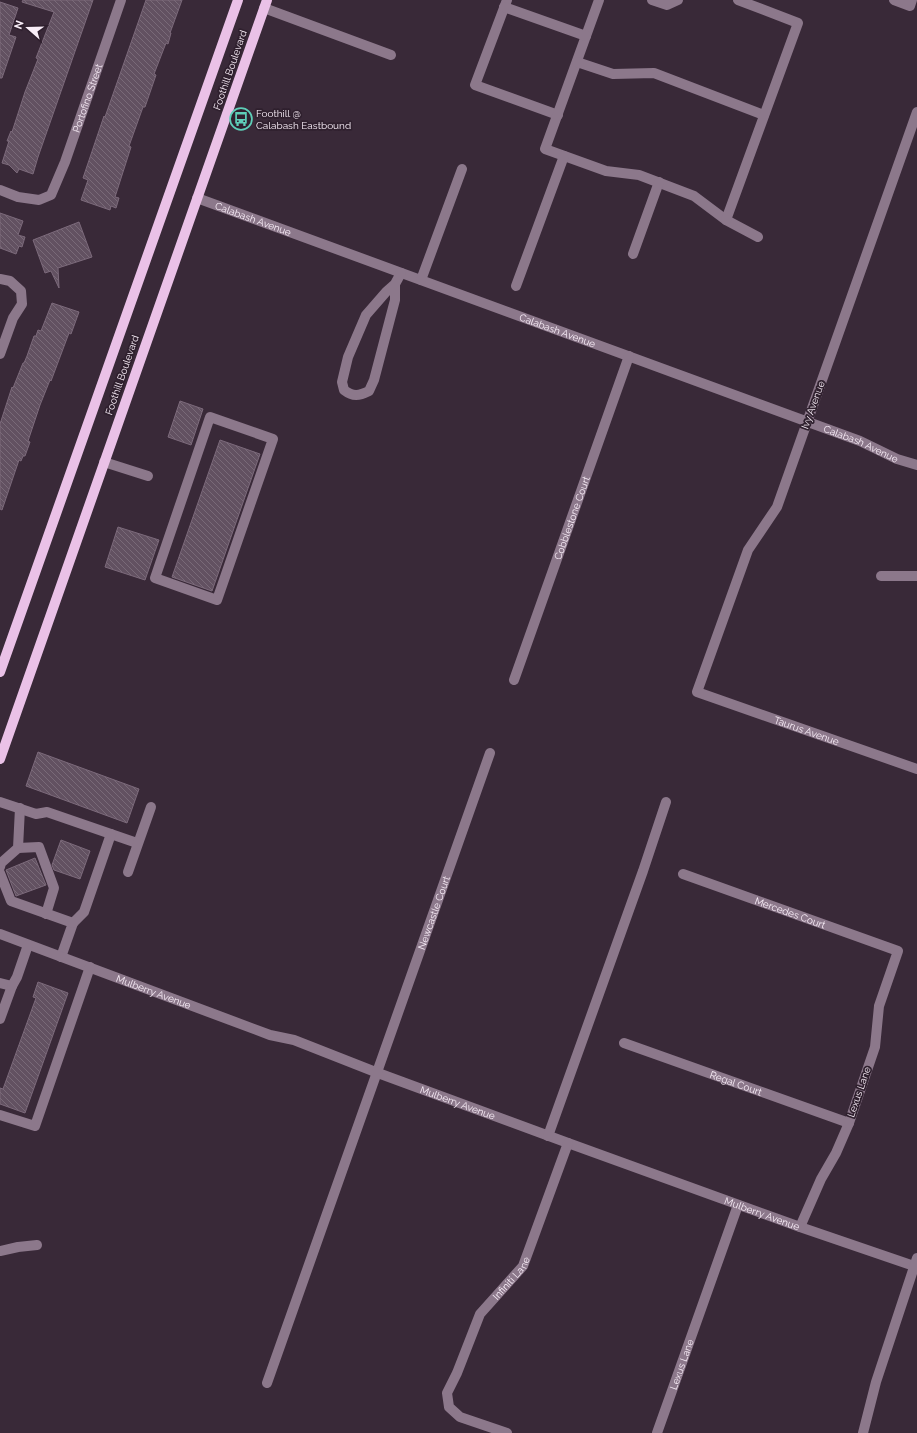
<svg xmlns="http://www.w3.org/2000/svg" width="917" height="1433" viewBox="0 0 917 1433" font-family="Raleway,sans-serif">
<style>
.building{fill:url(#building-back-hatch);stroke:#7c6a7b}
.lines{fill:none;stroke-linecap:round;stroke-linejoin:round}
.minor{stroke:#8c788b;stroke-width:10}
.major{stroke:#eac1e7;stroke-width:10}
.labels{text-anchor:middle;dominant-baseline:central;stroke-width:3.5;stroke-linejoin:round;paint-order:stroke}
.street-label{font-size:10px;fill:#f9eef8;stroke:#2f202e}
.poi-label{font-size:10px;fill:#f9eef8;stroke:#2f202e;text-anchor:start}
</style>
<defs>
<pattern id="building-back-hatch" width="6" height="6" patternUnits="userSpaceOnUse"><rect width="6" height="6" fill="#625161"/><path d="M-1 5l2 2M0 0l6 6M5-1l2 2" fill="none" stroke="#796a78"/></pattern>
</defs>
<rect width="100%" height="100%" fill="#392938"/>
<g class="building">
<path d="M 23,0 L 93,0 L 38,157 L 33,174 L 19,169 L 17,173 L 9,165 L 2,163 L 9,141 L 7,141 L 11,131 L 12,132 L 25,92 L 38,59 L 36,58 L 54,12 L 22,2 Z"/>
<path d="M 146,0 L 182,0 L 170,33 L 171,33 L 168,44 L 166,43 L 154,74 L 156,75 L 145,107 L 143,107 L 129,146 L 131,147 L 115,197 L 119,198 L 116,208 L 111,206 L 110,210 L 81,200 L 88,180 L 83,178 L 104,116 L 105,117 Z"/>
<path d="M 0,2 L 18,8 L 9,35 L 16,37 L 2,78 L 0,78 Z"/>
<path d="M 0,213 L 23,221 L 18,235 L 25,237 L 22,247 L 19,246 L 16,254 L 0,248 Z"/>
<path d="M 79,222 L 92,257 L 58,268 L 59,288 L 51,271 L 45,273 L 33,240 Z"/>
<path d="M 52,303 L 79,312 L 71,334 L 69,333 L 51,381 L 50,380 L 40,405 L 28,441 L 30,442 L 25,456 L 23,456 L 21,461 L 19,460 L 2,510 L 0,509 L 0,424 L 12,387 L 13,388 L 23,363 L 24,363 L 27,356 L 34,336 L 36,336 L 38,330 L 41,331 Z"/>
<path d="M 180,401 L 203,409 L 191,445 L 168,437 Z"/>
<path d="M 220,440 L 260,454 L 212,591 L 172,577 Z"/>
<path d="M 118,527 L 159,540 L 145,580 L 105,567 Z"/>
<path d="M 38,752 L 139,789 L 127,823 L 26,786 Z"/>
<path d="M 61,840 L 90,851 L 80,879 L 54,870 L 52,865 Z"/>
<path d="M 35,858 L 46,885 L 16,896 L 6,870 Z"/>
<path d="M 38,982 L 68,993 L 25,1113 L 0,1104 L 0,1088 L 3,1089 L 36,998 L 33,997 Z"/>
</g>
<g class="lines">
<g class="minor">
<path d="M 507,0 L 475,85 L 558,115"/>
<path d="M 599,0 L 545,149 L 606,171 L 639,175 L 694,196 L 726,220 L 758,237"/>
<path d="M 652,0 L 667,5 L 678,0"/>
<path d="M 894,0 L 910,6 L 912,0"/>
<path d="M 504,7 L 586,36"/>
<path d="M 264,8 L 391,55"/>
<path d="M 577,62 L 613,74 L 654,73 L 764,115"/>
<path id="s1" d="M 917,112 L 777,507 L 748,550 L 697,692 L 917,769"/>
<path id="s2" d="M 0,190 L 18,197 L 39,200 L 51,195 L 65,162 L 121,0"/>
<path id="s3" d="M 197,198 L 860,441 L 897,459 L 917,465"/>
<path d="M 726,220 L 798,23 L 738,0"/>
<path d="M 633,254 L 659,182"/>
<path d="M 0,279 L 10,281 L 21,291 L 22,304 L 13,318 L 0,354"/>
<path d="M 421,280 L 462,169"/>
<path d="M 395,284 L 395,300 L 374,380 L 369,391 C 359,396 353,397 344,390 L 342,382 L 348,357 L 366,315 L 386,292 L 395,284 L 401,273"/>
<path d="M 516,286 L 564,156"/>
<path d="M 210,417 L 273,439 L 217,600 L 155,578 Z"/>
<path d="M 104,462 L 148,476"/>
<path d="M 881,576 L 917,576"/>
<path id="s4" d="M 514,680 L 629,356"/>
<path d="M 0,802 L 36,814 L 47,812 L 137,843"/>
<path d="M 18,848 L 39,847 L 54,888 L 46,914"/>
<path d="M 0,867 L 1,863 L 18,848 L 20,808"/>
<path d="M 128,872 L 151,807"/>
<path d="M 0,873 L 11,901 L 73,923 L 61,957"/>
<path id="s5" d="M 683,874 L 898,951 L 879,1006 L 875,1047 L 849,1123 L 836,1153 L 821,1179 L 800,1227"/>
<path d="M 73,923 L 84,912 L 111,834"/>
<path id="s6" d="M 0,934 L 270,1035 L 294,1040 L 378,1073 L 568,1143 L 800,1227 L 917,1267"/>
<path d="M 0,983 L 12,986 L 0,1019"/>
<path d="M 12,986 L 17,977 L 28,945"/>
<path id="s7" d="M 624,1043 L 849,1123"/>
<path d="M 0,1115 L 35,1126 L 90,967"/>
<path d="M 548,1136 L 643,871 L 666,802"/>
<path d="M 0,1251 L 18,1247 L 37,1245"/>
<path id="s8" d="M 267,1383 L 490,753"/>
<path id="s9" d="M 507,1433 L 460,1417 L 449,1407 L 447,1393 L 457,1373 L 480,1314 L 523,1266 L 568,1143"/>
<path id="s10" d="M 657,1433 L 738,1205"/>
<path d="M 863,1433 L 876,1382 L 917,1258"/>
</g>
<g class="major">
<path d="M 0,672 L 238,0"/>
<path d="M 0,759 L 267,0"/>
</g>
</g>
<defs>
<g id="bus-ring" transform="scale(1.15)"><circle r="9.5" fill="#2f202e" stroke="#5eceb8" stroke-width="1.5"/><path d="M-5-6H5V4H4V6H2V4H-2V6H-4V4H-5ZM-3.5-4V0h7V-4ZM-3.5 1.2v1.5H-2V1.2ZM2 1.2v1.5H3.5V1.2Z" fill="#5eceb8"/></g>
</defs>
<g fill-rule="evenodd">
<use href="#bus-ring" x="241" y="119"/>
</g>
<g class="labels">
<g class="street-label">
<text transform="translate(230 70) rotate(-71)">Foothill Boulevard</text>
<text stroke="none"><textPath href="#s2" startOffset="157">Portofino Street</textPath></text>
<text stroke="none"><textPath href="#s3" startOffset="60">Calabash Avenue</textPath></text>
<text stroke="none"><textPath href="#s3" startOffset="384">Calabash Avenue</textPath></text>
<text transform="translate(122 375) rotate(-71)">Foothill Boulevard</text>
<text transform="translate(813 405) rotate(-70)">Ivy Avenue</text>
<text stroke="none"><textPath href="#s3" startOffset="708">Calabash Avenue</textPath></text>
<text stroke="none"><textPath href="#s4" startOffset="172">Cobblestone Court</textPath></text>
<text stroke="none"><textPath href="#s1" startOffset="738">Taurus Avenue</textPath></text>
<text stroke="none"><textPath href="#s5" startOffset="114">Mercedes Court</textPath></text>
<text stroke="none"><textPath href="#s8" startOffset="499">Newcastle Court</textPath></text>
<text stroke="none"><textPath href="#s6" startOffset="164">Mulberry Avenue</textPath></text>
<text stroke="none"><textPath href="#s7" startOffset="119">Regal Court</textPath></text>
<text transform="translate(859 1092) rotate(-71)">Lexus Lane</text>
<text stroke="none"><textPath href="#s6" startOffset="488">Mulberry Avenue</textPath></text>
<text stroke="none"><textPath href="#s6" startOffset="812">Mulberry Avenue</textPath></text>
<text stroke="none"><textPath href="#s9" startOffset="212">Infiniti Lane</textPath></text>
<text stroke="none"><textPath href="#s10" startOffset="73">Lexus Lane</textPath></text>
</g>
<g class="poi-label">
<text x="256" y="113">Foothill @<tspan x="256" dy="12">Calabash Eastbound</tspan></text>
</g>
</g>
<g transform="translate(28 28) rotate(290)" stroke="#2f202e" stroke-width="3" paint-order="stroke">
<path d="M0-3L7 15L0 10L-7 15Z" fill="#f9eef8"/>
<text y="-6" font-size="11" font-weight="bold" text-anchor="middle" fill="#f9eef8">N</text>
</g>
</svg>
